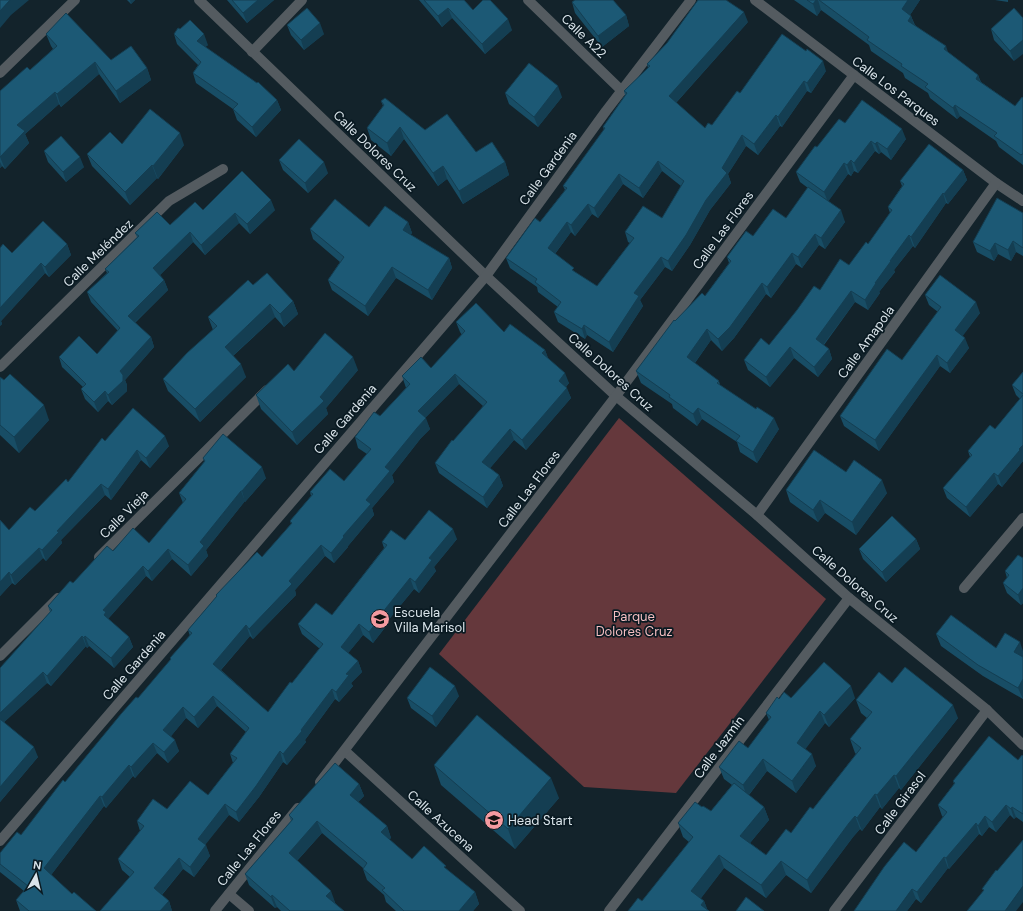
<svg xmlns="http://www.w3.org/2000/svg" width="1023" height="911" viewBox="0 0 1023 911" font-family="'DM Sans',sans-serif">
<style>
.green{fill:#65383c}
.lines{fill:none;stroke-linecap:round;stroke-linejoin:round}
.minor{stroke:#545b60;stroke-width:10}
.wall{fill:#184d65;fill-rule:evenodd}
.shaded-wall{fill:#143e52}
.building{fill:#1c5975;stroke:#143e52;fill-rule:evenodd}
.labels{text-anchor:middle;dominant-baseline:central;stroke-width:3.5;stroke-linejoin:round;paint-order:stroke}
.street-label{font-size:13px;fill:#dae4ea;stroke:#0a1a22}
.poi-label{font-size:13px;fill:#dae4ea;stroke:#0a1a22;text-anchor:start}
.park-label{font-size:13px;fill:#f6bec1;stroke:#0a1a22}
</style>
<rect width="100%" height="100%" fill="#13232b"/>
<path class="green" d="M 619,418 L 826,599 L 676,793 L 584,787 L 439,654 Z"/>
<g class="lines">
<g class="minor">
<path d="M 199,0 L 486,276 L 616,396 L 757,515 L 849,598 L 987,710 L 1023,745"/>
<path d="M 528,0 L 622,91"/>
<path d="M 755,0 L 996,183 L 1023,201"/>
<path d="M 252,52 L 302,0"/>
<path d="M 0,73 L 75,0"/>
<path d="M 0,367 L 169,201 L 223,169"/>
<path d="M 757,515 L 996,183"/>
<path d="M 99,557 L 267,390"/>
<path d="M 964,588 L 1023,518"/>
<path d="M 0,656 L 58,598"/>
<path d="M 345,751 L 520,911"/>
<path d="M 320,782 L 616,396 L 854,75"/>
<path d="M 0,841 L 486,276 L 606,111 L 691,0"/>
<path d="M 229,894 L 249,911"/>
<path d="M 215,911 L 298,808"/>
<path d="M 609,911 L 849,598"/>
<path d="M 834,911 L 987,710"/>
</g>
</g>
<g class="wall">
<path d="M 127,0 L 135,0 L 131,4 Z"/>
<path d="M 227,0 L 274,0 L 247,23 Z"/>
<path d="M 419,0 L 464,0 L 473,10 L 512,30 L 485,54 L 452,18 L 442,27 Z"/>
<path d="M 794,0 L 920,0 L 910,15 L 911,16 L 915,25 L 948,53 L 978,75 L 981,82 L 1015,106 L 1023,98 L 1023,165 L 999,147 L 996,141 L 960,116 L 957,119 L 930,98 L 928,93 L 905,78 L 903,73 L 871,51 L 869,45 L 821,10 L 817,16 Z"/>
<path d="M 995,0 L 1008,0 L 1008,2 Z"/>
<path d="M 572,2 L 626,15 L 629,26 L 602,47 L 575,13 Z"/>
<path d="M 1014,8 L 1014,61 L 994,40 L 991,29 Z"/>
<path d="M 748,22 L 676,103 L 705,128 L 712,125 L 740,93 L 826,71 L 811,93 L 807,91 L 782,127 L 780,126 L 758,155 L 746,146 L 728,174 L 731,183 L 710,210 L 690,245 L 672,271 L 665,267 L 640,300 L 643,306 L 613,352 L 587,335 L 585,339 L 558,322 L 554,312 L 558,307 L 538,292 L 537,287 L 510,268 L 506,258 L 540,222 L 565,190 L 563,186 L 604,130 L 603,127 L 625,95 L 624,91 L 648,68 L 647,64 ZM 662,171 L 681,186 L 662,218 L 625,232 L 628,242 L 630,243 L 597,286 L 576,273 L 555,254 L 571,232 L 575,236 L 592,214 L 598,218 L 623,184 L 643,198 Z"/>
<path d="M 287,25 L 324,34 L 304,50 L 291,35 Z"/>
<path d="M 46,34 L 111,60 L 147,68 L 151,80 L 120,103 L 99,74 L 61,107 L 59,104 L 25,134 L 29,143 L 5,169 L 2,166 L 0,168 L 0,91 L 30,70 L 53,49 L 51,46 Z"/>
<path d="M 174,34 L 208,45 L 205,47 L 277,100 L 281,110 L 256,137 L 237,120 L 233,109 L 196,83 L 193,73 L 198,65 L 177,44 Z"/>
<path d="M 505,93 L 562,97 L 538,127 L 509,104 Z"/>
<path d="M 381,101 L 425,130 L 476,152 L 505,162 L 509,175 L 463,204 L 447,179 L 438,186 L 404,139 L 391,156 L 371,140 L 367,128 L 383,106 Z"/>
<path d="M 845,123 L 906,139 L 891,160 L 881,152 L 879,154 L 875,151 L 858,173 L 854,171 L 851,176 L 848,174 L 828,201 L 845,222 L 825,249 L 819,245 L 802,268 L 796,264 L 771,298 L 766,294 L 734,338 L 722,351 L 711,340 L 695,363 L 719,381 L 720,385 L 779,429 L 757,463 L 740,452 L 737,442 L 702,419 L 697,426 L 673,408 L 672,404 L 641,383 L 636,371 L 675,321 L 705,296 L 729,263 L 727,257 L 753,236 L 786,218 L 808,188 L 800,182 L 796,172 L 817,147 Z"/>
<path d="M 184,145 L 158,179 L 157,178 L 130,205 L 92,166 L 87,154 Z"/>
<path d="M 44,151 L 84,167 L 66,182 L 48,162 Z"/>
<path d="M 279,160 L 328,173 L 308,193 L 283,170 Z"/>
<path d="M 963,170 L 967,180 L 948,204 L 946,203 L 915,248 L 913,246 L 894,270 L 895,272 L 879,292 L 880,293 L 868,310 L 855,302 L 824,345 L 829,349 L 832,359 L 818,377 L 794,358 L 770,387 L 748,370 L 744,360 L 769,345 L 820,290 L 849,265 L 868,244 L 890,213 L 888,207 L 902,186 L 900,181 Z"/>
<path d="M 203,210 L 275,210 L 250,234 L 239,223 L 205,255 L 193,242 L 160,275 L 164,280 L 168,290 L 135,323 L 151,337 L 154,347 L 125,380 L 127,385 L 127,391 L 112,405 L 108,401 L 98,412 L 85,399 L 81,389 L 83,387 L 62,367 L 59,357 L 97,354 L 118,331 L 91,302 L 87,292 L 107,273 L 105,269 L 137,237 L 135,233 L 170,225 Z"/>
<path d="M 1023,213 L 1023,256 L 1016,252 L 1011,261 L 998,254 L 994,261 L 977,252 L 973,242 Z"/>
<path d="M 408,222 L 412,233 L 410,235 L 449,258 L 452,268 L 432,300 L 396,278 L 368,316 L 332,290 L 328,280 L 340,262 L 313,239 L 310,229 L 369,227 Z"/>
<path d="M 67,244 L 71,255 L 49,277 L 45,273 L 1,321 L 2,324 L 0,326 L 12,253 Z"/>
<path d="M 253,285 L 293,301 L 298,314 L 284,327 L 275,317 L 233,356 L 246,377 L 200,422 L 168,391 L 163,379 L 213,330 L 208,317 Z"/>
<path d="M 925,295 L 980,313 L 962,336 L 969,348 L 950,373 L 940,366 L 879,451 L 844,426 L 840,416 L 902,360 L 938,312 L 929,305 Z"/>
<path d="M 456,322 L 504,332 L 545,350 L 548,358 L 569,383 L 566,387 L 571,398 L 526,450 L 514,440 L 490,468 L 499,475 L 503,486 L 487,508 L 439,473 L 435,463 L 483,406 L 459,384 L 425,418 L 430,429 L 421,438 L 392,475 L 394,482 L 372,508 L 374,515 L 348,546 L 348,547 L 334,563 L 325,556 L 295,590 L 296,595 L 253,639 L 250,636 L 221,670 L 268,712 L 320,649 L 302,634 L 298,624 L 332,615 L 384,548 L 382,542 L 405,540 L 457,539 L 434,567 L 436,571 L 419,593 L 414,589 L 386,623 L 387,625 L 373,643 L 363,635 L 348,653 L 358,661 L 362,672 L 351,683 L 353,686 L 339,702 L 335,699 L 305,740 L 306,742 L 287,765 L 283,762 L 259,797 L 239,822 L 229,815 L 205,844 L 210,856 L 194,877 L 183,869 L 162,895 L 169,901 L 172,911 L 100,911 L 130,877 L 122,870 L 118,859 L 140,831 L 137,821 L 208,795 L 233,763 L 230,754 L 246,732 L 217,706 L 198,728 L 186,718 L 171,736 L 179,751 L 168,763 L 157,753 L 135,778 L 133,776 L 106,808 L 104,806 L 51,875 L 72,894 L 96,911 L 20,911 L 16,900 L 24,891 L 0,872 L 0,853 L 21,835 L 65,782 L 171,660 L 170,658 L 190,636 L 188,630 L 217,596 L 216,595 L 262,557 L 291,524 L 290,521 L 311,496 L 310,492 L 344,481 L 367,454 L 358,448 L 355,437 L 380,416 L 406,388 L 402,376 L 431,368 L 462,335 L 460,332 Z"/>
<path d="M 358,370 L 326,408 L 328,414 L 297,445 L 261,409 L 256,395 L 294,371 Z"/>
<path d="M 1023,372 L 1023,461 L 1002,487 L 998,484 L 970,517 L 947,498 L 943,488 L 970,457 L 968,451 L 995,429 L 1020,399 L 1016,395 L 1012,385 Z"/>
<path d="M 0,377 L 49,420 L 19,453 L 0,435 Z"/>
<path d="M 105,441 L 169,446 L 150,468 L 141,460 L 111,500 L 105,495 L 61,540 L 62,543 L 46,561 L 43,558 L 15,585 L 12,583 L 0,596 L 0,520 L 9,530 L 35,511 L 68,482 Z"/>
<path d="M 203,458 L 266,478 L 245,502 L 245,501 L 206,550 L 208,556 L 191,576 L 172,559 L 152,581 L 146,576 L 108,619 L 129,637 L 133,647 L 114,668 L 89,646 L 87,648 L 86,646 L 51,686 L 47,683 L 4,722 L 38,757 L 0,802 L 0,667 L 0,668 L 50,612 L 48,606 L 73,583 L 113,551 L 149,543 L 183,503 L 179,493 L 204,462 Z"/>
<path d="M 846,472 L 887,493 L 856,535 L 825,513 L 818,522 L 790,502 L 786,490 Z"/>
<path d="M 916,539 L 920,549 L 886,582 L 863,559 L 859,549 Z"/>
<path d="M 1023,558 L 1023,603 L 1021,605 L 1007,593 L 1003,583 L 1007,578 L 1005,571 Z"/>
<path d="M 936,634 L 996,648 L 1023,655 L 1022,656 L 1023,657 L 1023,699 L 983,676 L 941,646 Z"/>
<path d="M 892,683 L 958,718 L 901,790 L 899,788 L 882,809 L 880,807 L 862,831 L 860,829 L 853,837 L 811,893 L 786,875 L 766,898 L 724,868 L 700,899 L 704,901 L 707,909 L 642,901 L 689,842 L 683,837 L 678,823 L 702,807 L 711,811 L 732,785 L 724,779 L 719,767 L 748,748 L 769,720 L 766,713 L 779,699 L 791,698 L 855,698 L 829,727 L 825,723 L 805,749 L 816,766 L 796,793 L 767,771 L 749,795 L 764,807 L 769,820 L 750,843 L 766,855 L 791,833 L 813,809 L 856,754 L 855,753 L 850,739 L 867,718 L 861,713 L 856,700 Z"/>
<path d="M 459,696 L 436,727 L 411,708 L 407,698 Z"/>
<path d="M 1023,756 L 1023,822 L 1016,817 L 1014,819 L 1010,815 L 996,832 L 989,827 L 982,836 L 979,834 L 949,869 L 948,868 L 921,903 L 916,899 L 907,911 L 916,852 L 943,817 L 942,816 L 938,805 L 954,784 L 953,781 L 1018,760 Z"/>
<path d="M 434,765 L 559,798 L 515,849 L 441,785 Z"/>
<path d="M 359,784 L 364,796 L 358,802 L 387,826 L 391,838 L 389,839 L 412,859 L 447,870 L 475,892 L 479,904 L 473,911 L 396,911 L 386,902 L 384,895 L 367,880 L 363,869 L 363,868 L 322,833 L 297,861 L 335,902 L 335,903 L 344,911 L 281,911 L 277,907 L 275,908 L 249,885 L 245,874 L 291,821 L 289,815 Z"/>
</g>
<g class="shaded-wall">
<path d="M 10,0 L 29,0 L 11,15 L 0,28 L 0,11 Z"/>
<path d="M 130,0 L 135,0 L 131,4 Z"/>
<path d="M 258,0 L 274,0 L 247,23 L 243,13 Z"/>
<path d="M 816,0 L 818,0 L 821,10 L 817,16 L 813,4 Z"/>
<path d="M 908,0 L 920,0 L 906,21 L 902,9 Z"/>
<path d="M 448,8 L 452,18 L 442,27 L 438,16 Z"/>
<path d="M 744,12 L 748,22 L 673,106 L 669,96 Z"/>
<path d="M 626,15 L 629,26 L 602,47 L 598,36 Z"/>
<path d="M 911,16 L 915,27 L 908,21 Z"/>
<path d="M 508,19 L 512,30 L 485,54 L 482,44 Z"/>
<path d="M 320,23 L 324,34 L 304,50 L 301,40 Z"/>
<path d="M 204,34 L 208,45 L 201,51 L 197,41 Z"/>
<path d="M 1023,40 L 1023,54 L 1014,61 L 1010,51 Z"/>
<path d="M 946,46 L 950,58 L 944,49 Z"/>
<path d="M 823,61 L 826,71 L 811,93 L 807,83 Z"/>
<path d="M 95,62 L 99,74 L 61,107 L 57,94 Z"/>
<path d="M 147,68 L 151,80 L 120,103 L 116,91 Z"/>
<path d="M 978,75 L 982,87 L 976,79 Z"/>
<path d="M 804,81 L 807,91 L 782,127 L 778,117 Z"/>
<path d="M 558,86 L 562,97 L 538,127 L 534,117 Z"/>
<path d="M 55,92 L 59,104 L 25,134 L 29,143 L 5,169 L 0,157 L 17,125 Z"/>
<path d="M 277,100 L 281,110 L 256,137 L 252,127 Z"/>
<path d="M 955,105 L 960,116 L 957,119 L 953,108 Z"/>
<path d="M 776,115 L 780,126 L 758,155 L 754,144 Z"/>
<path d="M 400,127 L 404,139 L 391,156 L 387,143 Z"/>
<path d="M 902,129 L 906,139 L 891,160 L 887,149 Z"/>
<path d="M 180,133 L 184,145 L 158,179 L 153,166 Z"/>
<path d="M 742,135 L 746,146 L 728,174 L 731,183 L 710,210 L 690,245 L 672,271 L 668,261 L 722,168 Z"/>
<path d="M 871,141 L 875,151 L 858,173 L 854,163 Z"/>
<path d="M 877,142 L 881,152 L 879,154 L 875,144 Z"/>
<path d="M 80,157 L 84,167 L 66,182 L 63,172 Z"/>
<path d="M 851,160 L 854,171 L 851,176 L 847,165 Z"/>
<path d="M 658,161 L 662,171 L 643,198 L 639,188 Z"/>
<path d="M 0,162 L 2,166 L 0,168 Z"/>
<path d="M 324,162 L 328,173 L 308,193 L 305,183 Z"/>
<path d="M 505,162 L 509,175 L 463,204 L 459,191 Z"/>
<path d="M 844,163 L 848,174 L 828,202 L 824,192 Z"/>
<path d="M 152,165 L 157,178 L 130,205 L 125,192 Z"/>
<path d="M 443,166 L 447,179 L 438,186 L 433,173 Z"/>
<path d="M 963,170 L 967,180 L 948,204 L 944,194 Z"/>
<path d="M 619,174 L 623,184 L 598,218 L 594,208 Z"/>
<path d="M 943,193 L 946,203 L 915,248 L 911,237 Z"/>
<path d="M 271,200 L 275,210 L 250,234 L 247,224 Z"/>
<path d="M 588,204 L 592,214 L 575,236 L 571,225 Z"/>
<path d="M 841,210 L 845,222 L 825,249 L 821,238 Z"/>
<path d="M 235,213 L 239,223 L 205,255 L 201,245 Z"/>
<path d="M 408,222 L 412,233 L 406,240 L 403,230 Z"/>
<path d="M 567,222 L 571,232 L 551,259 L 548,248 Z"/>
<path d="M 190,232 L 193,242 L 157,278 L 153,268 Z"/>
<path d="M 815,234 L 819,245 L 802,268 L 798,257 Z"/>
<path d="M 909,235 L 913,246 L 894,270 L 895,272 L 879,292 L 880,293 L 868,310 L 865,300 L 875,283 L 890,261 Z"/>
<path d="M 1013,241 L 1016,252 L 1011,261 L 1008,250 Z"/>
<path d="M 995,243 L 998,254 L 994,261 L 990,251 Z"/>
<path d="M 67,244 L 71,255 L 49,277 L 45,267 Z"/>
<path d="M 792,253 L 796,264 L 771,298 L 767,287 Z"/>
<path d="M 661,257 L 665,267 L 640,300 L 643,306 L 613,352 L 609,342 L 634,293 Z"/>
<path d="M 449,258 L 452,268 L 432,300 L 428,290 Z"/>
<path d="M 41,263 L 45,273 L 1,321 L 2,324 L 0,326 L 0,308 Z"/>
<path d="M 392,267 L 396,278 L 368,316 L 365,306 Z"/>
<path d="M 164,280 L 168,290 L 131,326 L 128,316 Z"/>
<path d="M 762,283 L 766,294 L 734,338 L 722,351 L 718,339 Z"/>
<path d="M 851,291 L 855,302 L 820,349 L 816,339 Z"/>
<path d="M 293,301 L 298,314 L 284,327 L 280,314 Z"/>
<path d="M 976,302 L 980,313 L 959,341 L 955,330 Z"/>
<path d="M 270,304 L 275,317 L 229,359 L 225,347 Z"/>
<path d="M 584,325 L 587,335 L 585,339 L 582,329 Z"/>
<path d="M 707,329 L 711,340 L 691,368 L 687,357 Z"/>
<path d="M 151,337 L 154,347 L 125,380 L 127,385 L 127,391 L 112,405 L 108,395 L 120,371 Z"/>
<path d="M 965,338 L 969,348 L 950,373 L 947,363 Z"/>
<path d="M 790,347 L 794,358 L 770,387 L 766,377 Z"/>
<path d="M 829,349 L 832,359 L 818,377 L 814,367 Z"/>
<path d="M 545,350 L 549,361 L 542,353 Z"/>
<path d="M 937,355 L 940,366 L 879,451 L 875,440 Z"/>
<path d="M 353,357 L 358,370 L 326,408 L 328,414 L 297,445 L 292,432 L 320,397 Z"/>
<path d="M 241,364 L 246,377 L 200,422 L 195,409 Z"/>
<path d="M 565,373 L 569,383 L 562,391 L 559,381 Z"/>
<path d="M 455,374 L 459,384 L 422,421 L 418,411 Z"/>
<path d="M 567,388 L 571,398 L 526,450 L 522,440 Z"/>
<path d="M 105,391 L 108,401 L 98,412 L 94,402 Z"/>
<path d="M 44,405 L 49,420 L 19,453 L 14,437 Z"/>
<path d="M 698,408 L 702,419 L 697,426 L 693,414 Z"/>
<path d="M 426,418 L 430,429 L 421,438 L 392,475 L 394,482 L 372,508 L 374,515 L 348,546 L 348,547 L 334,563 L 331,553 L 343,536 L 385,467 L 417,428 Z"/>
<path d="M 774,418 L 779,429 L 757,463 L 753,452 Z"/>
<path d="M 510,429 L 514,440 L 486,473 L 482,462 Z"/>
<path d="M 165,436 L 169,446 L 150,468 L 146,458 Z"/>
<path d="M 1023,445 L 1023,461 L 1002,487 L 998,476 Z"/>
<path d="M 137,450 L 141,460 L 111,500 L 108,489 Z"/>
<path d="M 262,467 L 266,478 L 245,502 L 242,491 Z"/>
<path d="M 994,473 L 998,484 L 970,517 L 966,507 Z"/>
<path d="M 499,475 L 503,486 L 487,508 L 483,497 Z"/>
<path d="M 882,480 L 887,493 L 856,535 L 852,522 Z"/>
<path d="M 101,484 L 105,495 L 61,540 L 62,543 L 46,561 L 42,550 L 57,531 Z"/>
<path d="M 241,491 L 245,501 L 206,550 L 208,556 L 191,576 L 188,565 L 200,542 Z"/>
<path d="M 820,500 L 825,513 L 818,522 L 813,510 Z"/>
<path d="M 453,529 L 457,539 L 434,567 L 436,571 L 419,593 L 415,582 L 429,558 Z"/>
<path d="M 916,539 L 920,549 L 886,582 L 882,572 Z"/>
<path d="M 321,545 L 325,556 L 295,590 L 296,595 L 253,639 L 249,629 L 289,581 Z"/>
<path d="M 39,548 L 43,558 L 15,585 L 11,575 Z"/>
<path d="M 168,549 L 172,559 L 152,581 L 148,571 Z"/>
<path d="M 143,566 L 146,576 L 108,619 L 104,615 L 103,610 Z"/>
<path d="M 9,572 L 12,583 L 0,596 L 0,582 Z"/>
<path d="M 410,578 L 414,589 L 386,623 L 387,625 L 373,643 L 369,632 L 382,613 Z"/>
<path d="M 1023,588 L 1023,603 L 1021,605 L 1018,595 Z"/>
<path d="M 359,624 L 363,635 L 345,657 L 341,647 Z"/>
<path d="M 246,625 L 250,636 L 217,674 L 213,664 Z"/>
<path d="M 82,636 L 86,646 L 51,686 L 47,676 Z"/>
<path d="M 85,636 L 89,646 L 87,648 L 84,638 Z"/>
<path d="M 129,637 L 133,647 L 114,668 L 111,658 Z"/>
<path d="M 1020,642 L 1023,651 L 1023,655 L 1018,663 L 1014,652 Z"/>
<path d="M 358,661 L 362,672 L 351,683 L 353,686 L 339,702 L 336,692 L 346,674 Z"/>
<path d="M 43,672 L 47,683 L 0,726 L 0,713 Z"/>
<path d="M 1023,679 L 1023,699 L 1018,688 Z"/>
<path d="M 455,686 L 459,696 L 436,727 L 432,716 Z"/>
<path d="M 851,686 L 855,698 L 829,727 L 824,715 Z"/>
<path d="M 332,689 L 335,699 L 305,740 L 306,742 L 287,765 L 283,754 Z"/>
<path d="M 213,696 L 217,706 L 198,728 L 194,717 Z"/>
<path d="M 953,705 L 958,718 L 901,790 L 896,776 Z"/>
<path d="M 183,707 L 186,718 L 167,741 L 163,730 Z"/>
<path d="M 820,711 L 825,723 L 801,755 L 797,743 Z"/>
<path d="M 175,740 L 179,751 L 168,763 L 164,752 Z"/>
<path d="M 153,743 L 157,753 L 135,778 L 131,767 Z"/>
<path d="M 34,747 L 38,757 L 0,802 L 0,787 Z"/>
<path d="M 280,751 L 283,762 L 259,797 L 239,822 L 236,812 Z"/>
<path d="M 812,754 L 816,766 L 796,793 L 792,781 Z"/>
<path d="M 763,759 L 767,771 L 747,797 L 743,785 Z"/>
<path d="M 129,765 L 133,776 L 106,808 L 102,797 Z"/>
<path d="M 894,775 L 899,788 L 882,809 L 877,795 Z"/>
<path d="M 551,778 L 559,798 L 515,849 L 508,829 Z"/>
<path d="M 359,784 L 364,796 L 354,807 L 350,795 Z"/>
<path d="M 875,794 L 880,807 L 862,831 L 857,818 Z"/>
<path d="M 100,796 L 104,806 L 48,879 L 44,868 Z"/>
<path d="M 225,804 L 229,815 L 202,849 L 198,839 Z"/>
<path d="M 1006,805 L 1010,815 L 996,832 L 992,822 Z"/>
<path d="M 764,807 L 769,820 L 745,849 L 740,836 Z"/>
<path d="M 1012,807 L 1016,817 L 1014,819 L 1011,809 Z"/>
<path d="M 855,816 L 860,829 L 853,837 L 811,893 L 807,880 L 849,823 Z"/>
<path d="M 985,816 L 989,827 L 982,836 L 978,826 Z"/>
<path d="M 317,821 L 322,833 L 293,865 L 289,853 Z"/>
<path d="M 976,823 L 979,834 L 949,869 L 946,858 Z"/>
<path d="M 387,826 L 391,838 L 385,844 L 381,832 Z"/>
<path d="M 206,845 L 210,856 L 194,877 L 190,867 Z"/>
<path d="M 719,855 L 724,868 L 696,905 L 691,891 Z"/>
<path d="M 944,857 L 948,868 L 921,903 L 917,892 Z"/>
<path d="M 179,858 L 183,869 L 158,899 L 154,888 Z"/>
<path d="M 781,861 L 786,875 L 766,898 L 761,885 Z"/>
<path d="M 1023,886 L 1023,902 L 1016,911 L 1005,911 Z"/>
<path d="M 912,889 L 916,899 L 907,911 L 896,911 Z"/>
<path d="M 331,891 L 335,902 L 331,907 L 326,896 Z"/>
<path d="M 475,892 L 479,904 L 473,911 L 459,911 Z"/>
<path d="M 272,895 L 277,907 L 275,908 L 271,897 Z"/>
<path d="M 169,901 L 172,911 L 160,911 Z"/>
<path d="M 704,901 L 708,911 L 701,905 Z"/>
</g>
<g class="building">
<path d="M 0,0 L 10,0 L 0,11 Z"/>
<path d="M 232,0 L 258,0 L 243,13 Z"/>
<path d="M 424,0 L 464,0 L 473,10 L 483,0 L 490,0 L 508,19 L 482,44 L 448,8 L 438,16 Z"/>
<path d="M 575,0 L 613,0 L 626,15 L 598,36 L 572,2 Z"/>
<path d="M 698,0 L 726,0 L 744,12 L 669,96 L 705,128 L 708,123 L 712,125 L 737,91 L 740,93 L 782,34 L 806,51 L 807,49 L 823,61 L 807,83 L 804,81 L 778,117 L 776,115 L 754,144 L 742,135 L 722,168 L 727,173 L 706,200 L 686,235 L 668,261 L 661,257 L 634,293 L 639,296 L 609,342 L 584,325 L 582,329 L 554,312 L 561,302 L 535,282 L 537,279 L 506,258 L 535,218 L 540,222 L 567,188 L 563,186 L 605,128 L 603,127 L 627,93 L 624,91 L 650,66 L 647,64 L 667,43 ZM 658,161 L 684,181 L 662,218 L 643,206 L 625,232 L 634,238 L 597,286 L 572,270 L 574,268 L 548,248 L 567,222 L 571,225 L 588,204 L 594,208 L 619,174 L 639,188 Z"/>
<path d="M 807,0 L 816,0 L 813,4 Z"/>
<path d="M 819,0 L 908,0 L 902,9 L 911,16 L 908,21 L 946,46 L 944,49 L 978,75 L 976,79 L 1015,106 L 1022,97 L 1023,98 L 1023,154 L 1022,154 L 1021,155 L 994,136 L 997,133 L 955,105 L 953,108 L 925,87 L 928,84 L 901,66 L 902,64 L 867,40 L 869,37 Z"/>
<path d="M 307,8 L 320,23 L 301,40 L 287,25 Z"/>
<path d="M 1014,8 L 1023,18 L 1023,40 L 1010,51 L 991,29 Z"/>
<path d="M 66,13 L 111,60 L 131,46 L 147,68 L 116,91 L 95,62 L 57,94 L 55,92 L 17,125 L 25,131 L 0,157 L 0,91 L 27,67 L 30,70 L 57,46 L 46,34 Z"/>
<path d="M 190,20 L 204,34 L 197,41 L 257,83 L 258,82 L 277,100 L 252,127 L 233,109 L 238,104 L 193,73 L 201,62 L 174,34 L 178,28 L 180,29 Z"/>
<path d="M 529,63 L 558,86 L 534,117 L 505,93 Z"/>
<path d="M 385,98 L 425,130 L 447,114 L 476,152 L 492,142 L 505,162 L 459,191 L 443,166 L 433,173 L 400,127 L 387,143 L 367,128 L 384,105 L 381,101 Z"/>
<path d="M 862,100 L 902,129 L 887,149 L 877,142 L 875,144 L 871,141 L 854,163 L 851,160 L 847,165 L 844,163 L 824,192 L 796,172 L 815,146 L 817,147 L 839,119 L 845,123 Z"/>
<path d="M 150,109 L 180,133 L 153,166 L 152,165 L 125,192 L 87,154 L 110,132 L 122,144 Z"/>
<path d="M 61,136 L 80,157 L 63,172 L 44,151 Z"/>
<path d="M 299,139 L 324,162 L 305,183 L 279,160 Z"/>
<path d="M 929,144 L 963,170 L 944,194 L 943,193 L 911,237 L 909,235 L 890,261 L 891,261 L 875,283 L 876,283 L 865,300 L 851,291 L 816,339 L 829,349 L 814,367 L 790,347 L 766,377 L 744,360 L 761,338 L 769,345 L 797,310 L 814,286 L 820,290 L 840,259 L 849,265 L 866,242 L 868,244 L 892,210 L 888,207 L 904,184 L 900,181 Z"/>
<path d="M 242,171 L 271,200 L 247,224 L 235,213 L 201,245 L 190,232 L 153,268 L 164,280 L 128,316 L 151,337 L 120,371 L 123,375 L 123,381 L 108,395 L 105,391 L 94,402 L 81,389 L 86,384 L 59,357 L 79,336 L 97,354 L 120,328 L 87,292 L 109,272 L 105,269 L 139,236 L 135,233 L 157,212 L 170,225 L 195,202 L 203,210 Z"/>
<path d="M 808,187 L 841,210 L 821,238 L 815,234 L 798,257 L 792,253 L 767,287 L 762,283 L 730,327 L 718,339 L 707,329 L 687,357 L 719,381 L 717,383 L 756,409 L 757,407 L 774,418 L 753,452 L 736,441 L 740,436 L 698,408 L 693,414 L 669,397 L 670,395 L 636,371 L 674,320 L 675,321 L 702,293 L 705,296 L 731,261 L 727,257 L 746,231 L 753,236 L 773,209 L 786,218 Z"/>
<path d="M 997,198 L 1023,213 L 1023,248 L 1013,241 L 1008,250 L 995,243 L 990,251 L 973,242 Z"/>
<path d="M 335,199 L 369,227 L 385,206 L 408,222 L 403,230 L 449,258 L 428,290 L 392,267 L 365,306 L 328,280 L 344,257 L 310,229 Z"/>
<path d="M 43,221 L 67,244 L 45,267 L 41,263 L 0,308 L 0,248 L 3,244 L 12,253 Z"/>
<path d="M 267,273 L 293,301 L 280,314 L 270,304 L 225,347 L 241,364 L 195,409 L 163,379 L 187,353 L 217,326 L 208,317 L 248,280 L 253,285 Z"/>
<path d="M 940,275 L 976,302 L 955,330 L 965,338 L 947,363 L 937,355 L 875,440 L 840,416 L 887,349 L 902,360 L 941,307 L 925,295 Z"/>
<path d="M 476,303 L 504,332 L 510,324 L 545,350 L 542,353 L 565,373 L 559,381 L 567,388 L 522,440 L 510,429 L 482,462 L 499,475 L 483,497 L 435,463 L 452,440 L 453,441 L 487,402 L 455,374 L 418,411 L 426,418 L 417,428 L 385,467 L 390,471 L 366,500 L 371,504 L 343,536 L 344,537 L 331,553 L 321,545 L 289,581 L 292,584 L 249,629 L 246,625 L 213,664 L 268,712 L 290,682 L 292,683 L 323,644 L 298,624 L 316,603 L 332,615 L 387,545 L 382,542 L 391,530 L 405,540 L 429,510 L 453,529 L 429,558 L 432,560 L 415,582 L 410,578 L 382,613 L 383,614 L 369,632 L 359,624 L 341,647 L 358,661 L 346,674 L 349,675 L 336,692 L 332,689 L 301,730 L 302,731 L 283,754 L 280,751 L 256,786 L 236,812 L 225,804 L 198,839 L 206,845 L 190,867 L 179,858 L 154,888 L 169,901 L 160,911 L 100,911 L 134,872 L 118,859 L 144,826 L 137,821 L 153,799 L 167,809 L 190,781 L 208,795 L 237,758 L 230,754 L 249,728 L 213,696 L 194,717 L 183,707 L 163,730 L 175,740 L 164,752 L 153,743 L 131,767 L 129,765 L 102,797 L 100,796 L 44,868 L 72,894 L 74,892 L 96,911 L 29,911 L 16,900 L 28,886 L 0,864 L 0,853 L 17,832 L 21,835 L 63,780 L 65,782 L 121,714 L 136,697 L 138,698 L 171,659 L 170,658 L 192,633 L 188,630 L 217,596 L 216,595 L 257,552 L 262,557 L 292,523 L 290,521 L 313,494 L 310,492 L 330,469 L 344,481 L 371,449 L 355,437 L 374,412 L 380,416 L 410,384 L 402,376 L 421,357 L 431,368 L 465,331 L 456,322 Z"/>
<path d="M 325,333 L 353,357 L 320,397 L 324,401 L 292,432 L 256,395 L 288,364 L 294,371 Z"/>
<path d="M 1023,372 L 1023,394 L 1012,385 Z"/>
<path d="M 10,374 L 44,405 L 14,437 L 0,425 L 0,377 L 4,380 Z"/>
<path d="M 1023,395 L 1023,445 L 1019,449 L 1020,450 L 998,476 L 994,473 L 966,507 L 943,488 L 972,455 L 968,451 L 990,425 L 995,429 Z"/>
<path d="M 133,408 L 165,436 L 146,458 L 137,450 L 108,489 L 101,484 L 57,531 L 59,532 L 42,550 L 39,548 L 11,575 L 9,572 L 0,582 L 0,520 L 9,530 L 30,507 L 35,511 L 66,479 L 68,482 L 102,438 L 105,441 Z"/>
<path d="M 223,434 L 262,467 L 242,491 L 241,491 L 200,542 L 204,546 L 188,565 L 168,549 L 148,571 L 143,566 L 103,610 L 106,612 L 104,615 L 129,637 L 111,658 L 85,636 L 84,638 L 82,636 L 47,676 L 43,672 L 0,713 L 0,667 L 0,668 L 52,610 L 48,606 L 70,581 L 73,583 L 107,546 L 113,551 L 133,528 L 149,543 L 186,499 L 179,493 L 205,461 L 203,458 Z"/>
<path d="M 814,450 L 846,472 L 854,460 L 882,480 L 852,522 L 820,500 L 813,510 L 786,490 Z"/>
<path d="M 892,516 L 916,539 L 882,572 L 859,549 Z"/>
<path d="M 1018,555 L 1023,558 L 1023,588 L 1018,595 L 1003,583 L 1009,575 L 1005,571 Z"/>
<path d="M 951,615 L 996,648 L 1005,633 L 1020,642 L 1014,652 L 1023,657 L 1023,679 L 1018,688 L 978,665 L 936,634 Z"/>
<path d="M 824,662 L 851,686 L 824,715 L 820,711 L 797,743 L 812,754 L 792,781 L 763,759 L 743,785 L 719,767 L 739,741 L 748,748 L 771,717 L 766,713 L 777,697 L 779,699 L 784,692 L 791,698 Z"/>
<path d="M 430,667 L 455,686 L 432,716 L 407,698 Z"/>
<path d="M 905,667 L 953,705 L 896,776 L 894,775 L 877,795 L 875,794 L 857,818 L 855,816 L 849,823 L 807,880 L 781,861 L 761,885 L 719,855 L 691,891 L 704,901 L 701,905 L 709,911 L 628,911 L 638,898 L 642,901 L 693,837 L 678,823 L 695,802 L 702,807 L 703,806 L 711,811 L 734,783 L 764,807 L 740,836 L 766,855 L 786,829 L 791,833 L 810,807 L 813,809 L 861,748 L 850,739 L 872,712 L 856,700 L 879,672 L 892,683 Z"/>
<path d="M 477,715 L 551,778 L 508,829 L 434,765 Z"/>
<path d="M 0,719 L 34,747 L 0,787 Z"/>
<path d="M 989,736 L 1018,760 L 1022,755 L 1023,756 L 1023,814 L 1012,807 L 1011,809 L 1006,805 L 992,822 L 985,816 L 978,826 L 976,823 L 946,858 L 944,857 L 917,892 L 912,889 L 896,911 L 854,911 L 884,867 L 904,842 L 916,852 L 947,812 L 938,805 L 955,783 L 953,781 Z"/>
<path d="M 335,763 L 359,784 L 350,795 L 387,826 L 381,832 L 412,859 L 424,846 L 446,866 L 444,867 L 475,892 L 459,911 L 404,911 L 382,890 L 385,888 L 363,869 L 367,863 L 317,821 L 289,853 L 331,891 L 326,896 L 344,911 L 290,911 L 272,895 L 271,897 L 245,874 L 293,819 L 289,815 Z"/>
<path d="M 1023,840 L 1023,886 L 1005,911 L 967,911 L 984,890 L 982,889 L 996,870 L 997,871 Z"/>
<path d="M 746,897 L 764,911 L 736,911 Z"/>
</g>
<defs>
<g id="school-disc" transform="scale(1)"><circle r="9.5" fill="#f49aa0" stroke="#0a1a22"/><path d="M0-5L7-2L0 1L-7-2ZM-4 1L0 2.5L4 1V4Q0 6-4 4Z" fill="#111"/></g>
</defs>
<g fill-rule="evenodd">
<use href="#school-disc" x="380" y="619"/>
<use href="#school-disc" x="494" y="820"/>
</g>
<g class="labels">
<g class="street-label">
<text transform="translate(584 36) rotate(44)">Calle A22</text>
<text transform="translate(896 91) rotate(37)">Calle Los Parques</text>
<text transform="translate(375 151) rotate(44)">Calle Dolores Cruz</text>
<text transform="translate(548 168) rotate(-54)">Calle Gardenia</text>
<text transform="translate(723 230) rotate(-54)">Calle Las Flores</text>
<text transform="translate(98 253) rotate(-44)">Calle Meléndez</text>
<text transform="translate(866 342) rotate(-54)">Calle Amapola</text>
<text transform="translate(611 372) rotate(42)">Calle Dolores Cruz</text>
<text transform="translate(345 419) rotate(-49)">Calle Gardenia</text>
<text transform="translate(529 489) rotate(-53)">Calle Las Flores</text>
<text transform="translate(124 514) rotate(-45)">Calle Vieja</text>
<text transform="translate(855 584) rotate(41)">Calle Dolores Cruz</text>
<text transform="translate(134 665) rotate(-49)">Calle Gardenia</text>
<text transform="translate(719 747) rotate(-53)">Calle Jazmín</text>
<text transform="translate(900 803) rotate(-53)">Calle Girasol</text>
<text transform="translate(441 821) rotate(42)">Calle Azucena</text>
<text transform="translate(249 848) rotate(-51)">Calle Las Flores</text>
</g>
<g class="poi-label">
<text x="394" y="612">Escuela<tspan x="394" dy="15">Villa Marisol</tspan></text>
<text x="508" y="820">Head Start</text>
</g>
<g class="park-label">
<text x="634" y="616">Parque<tspan x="634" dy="15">Dolores Cruz</tspan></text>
</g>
</g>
<g transform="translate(36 875) rotate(8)" stroke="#0a1a22" stroke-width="3" paint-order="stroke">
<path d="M0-3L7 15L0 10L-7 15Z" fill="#dae4ea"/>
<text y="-6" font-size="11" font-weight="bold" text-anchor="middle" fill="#dae4ea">N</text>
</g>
</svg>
